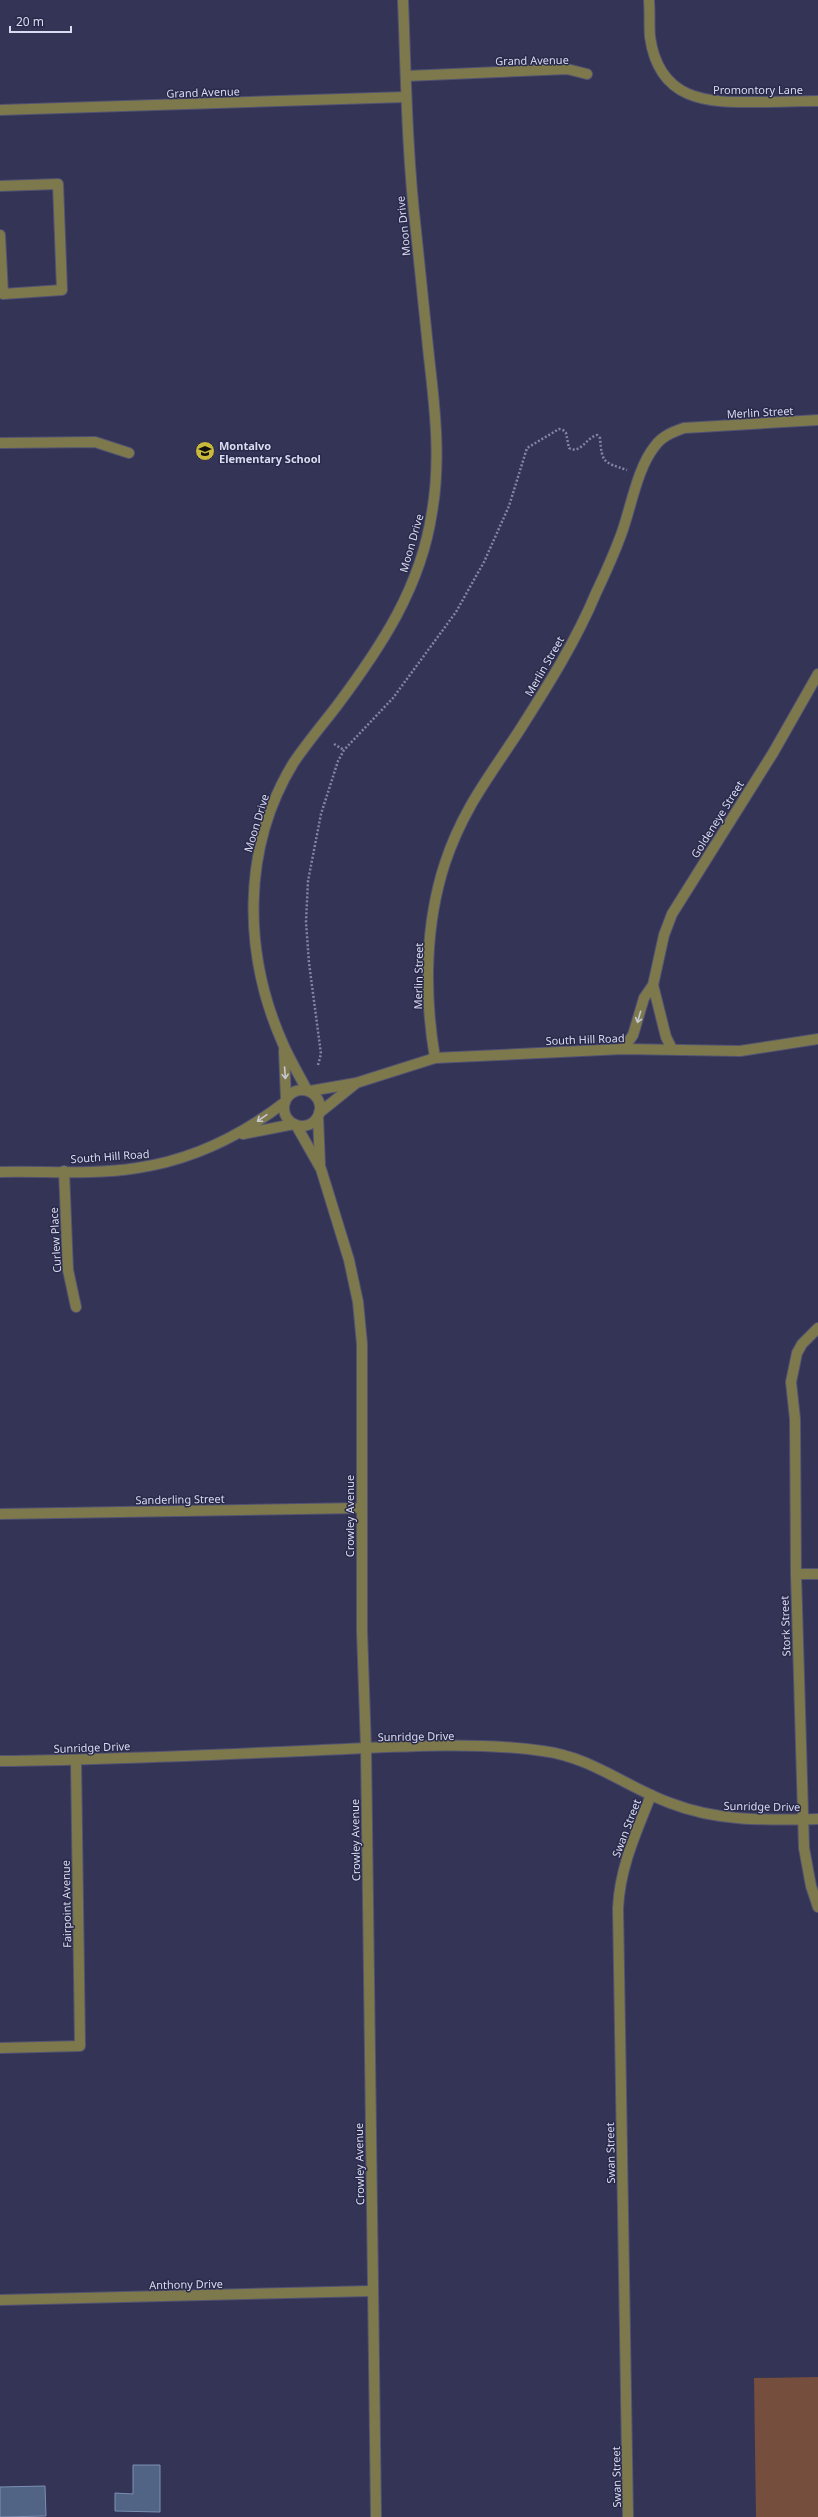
<svg xmlns="http://www.w3.org/2000/svg" width="818" height="2517" viewBox="0 0 818 2517" font-family="'Noto Sans',sans-serif">
<style>
.green{fill:#764e3e}
.building{fill:#516486;stroke:#7b8fb3}
.lines{fill:none;stroke-linecap:round;stroke-linejoin:round}
.minor-casing{stroke:#525273;stroke-width:12}
.path{stroke:#8485a2;stroke-width:2.5;stroke-dasharray:2 2;stroke-linecap:butt}
.minor{stroke:#7e794c;stroke-width:10}
.oneway{stroke:#c7c7d0}
.labels{text-anchor:middle;dominant-baseline:central;stroke-width:3;stroke-linejoin:round;paint-order:stroke}
.street-label{font-size:11px;fill:#d9dbf1;stroke:#2a2a4b}
.poi-label{font-size:11px;font-weight:bold;fill:#d9dbf1;stroke:#2a2a4b;text-anchor:start}
</style>
<rect width="100%" height="100%" fill="#343457"/>
<path class="green" d="M 818,2377 L 818,2517 L 756,2517 L 754,2378 Z"/>
<g class="building">
<path d="M 133,2465 L 160,2465 L 160,2512 L 115,2511 L 115,2493 L 133,2494 Z"/>
<path d="M 45,2486 L 46,2516 L 0,2517 L 0,2487 Z"/>
</g>
<g class="lines">
<g class="minor-casing">
<g id="minor">
<path d="M 649,0 C 650,12 649,25 650,37 C 659,100 705,103 757,102 C 777,102 798,101 818,101"/>
<path d="M 406,76 L 567,69 L 587,74"/>
<path d="M 0,110 L 406,97"/>
<path d="M 0,186 L 58,184 L 62,290 L 3,294 L 0,235"/>
<path d="M 0,443 L 95,442 L 129,453"/>
<path d="M 653,985 L 666,1037 L 672,1049"/>
<path d="M 623,1049 L 633,1035 L 644,998 L 653,985 L 664,935 L 672,914 L 773,753 L 818,674"/>
<path d="M 284,1050 L 286,1099"/>
<path d="M 435,1058 C 424,994 425,924 445,863 C 463,809 489,777 519,731 C 547,687 576,641 596,593 C 605,574 614,554 621,535 C 631,508 637,468 655,446 C 662,436 673,432 684,428 L 818,420"/>
<path d="M 307,1090 C 299,1075 290,1060 283,1044 C 243,954 241,848 294,762 C 307,743 322,725 336,707 C 381,647 421,587 432,512 C 441,461 435,408 429,357 C 425,315 420,273 416,231 C 407,154 406,77 403,0"/>
<circle cx="302" cy="1108" r="18"/>
<path d="M 310,1091 L 356,1083 L 435,1058 L 623,1049 L 740,1051 L 818,1039"/>
<path d="M 319,1113 L 355,1084"/>
<path d="M 318,1116 L 320,1165"/>
<path d="M 296,1125 L 321,1169 L 349,1260 L 358,1302 L 362,1344 L 362,1631 L 366,1748 L 376,2517"/>
<path d="M 243,1134 L 294,1124"/>
<path d="M 64,1171 L 68,1270 L 76,1307"/>
<path d="M 0,1172 C 45,1171 93,1175 137,1168 C 192,1160 241,1136 285,1102"/>
<path d="M 818,1328 L 802,1344 L 797,1353 L 791,1382 L 795,1419 L 796,1574 L 804,1848 L 811,1886 L 818,1907"/>
<path d="M 0,1514 L 361,1508"/>
<path d="M 796,1574 L 818,1574"/>
<path d="M 0,1761 C 107,1760 214,1755 322,1750 C 391,1747 474,1741 543,1751 C 591,1757 626,1787 670,1803 C 719,1822 767,1820 818,1819"/>
<path d="M 0,2048 L 80,2046 L 76,1760"/>
<path d="M 0,2300 L 372,2291"/>
<path d="M 628,2517 L 618,1908 C 620,1867 636,1833 651,1795"/>
</g>
</g>
<g class="path">
<path d="M 334,744 L 344,750"/>
<path d="M 318,1065 L 321,1054 L 309,963 L 306,922 L 308,881 L 321,814 L 338,761 L 344,750 L 393,698 L 456,612 L 484,562 L 509,506 L 527,448 L 559,429 L 563,430 L 566,433 L 569,448 C 580,455 587,437 597,435 L 600,438 C 602,463 603,462 627,470"/>
</g>
<use href="#minor" class="minor"/>
</g>
<defs><path id="oneway-shaft" d="M-6 0H5M1.5-3L5.5 0L1.5 3" fill="none" stroke-width="1.6" stroke-linecap="round" stroke-linejoin="round"/></defs>
<g class="oneway">
<use href="#oneway-shaft" transform="translate(639 1017) rotate(106)"/>
<use href="#oneway-shaft" transform="translate(285 1073) rotate(86)"/>
<use href="#oneway-shaft" transform="translate(262 1118) rotate(145)"/>
</g>
<defs>
<g id="school-disc" transform="scale(1)"><circle r="9.5" fill="#c9ba3a" stroke="#2a2a4b"/><path d="M0-5L7-2L0 1L-7-2ZM-4 1L0 2.5L4 1V4Q0 6-4 4Z" fill="#111"/></g>
</defs>
<g fill-rule="evenodd">
<use href="#school-disc" x="205" y="451"/>
</g>
<g class="labels">
<g class="street-label">
<text transform="translate(532 60) rotate(-1)">Grand Avenue</text>
<text x="758" y="89">Promontory Lane</text>
<text transform="translate(203 92) rotate(-2)">Grand Avenue</text>
<text transform="translate(403 226) rotate(-96)">Moon Drive</text>
<text transform="translate(760 412) rotate(-3)">Merlin Street</text>
<text transform="translate(411 543) rotate(-74)">Moon Drive</text>
<text transform="translate(544 666) rotate(-60)">Merlin Street</text>
<text transform="translate(717 819) rotate(-58)">Goldeneye Street</text>
<text transform="translate(256 823) rotate(-73)">Moon Drive</text>
<text transform="translate(418 976) rotate(-89)">Merlin Street</text>
<text transform="translate(585 1039) rotate(-2)">South Hill Road</text>
<text transform="translate(110 1156) rotate(-4)">South Hill Road</text>
<text transform="translate(55 1240) rotate(-93)">Curlew Place</text>
<text transform="translate(180 1499) rotate(-1)">Sanderling Street</text>
<text transform="translate(349 1516) rotate(-90)">Crowley Avenue</text>
<text transform="translate(785 1626) rotate(-92)">Stork Street</text>
<text transform="translate(416 1736) rotate(-1)">Sunridge Drive</text>
<text transform="translate(92 1747) rotate(-2)">Sunridge Drive</text>
<text transform="translate(762 1806) rotate(1)">Sunridge Drive</text>
<text transform="translate(626 1828) rotate(-69)">Swan Street</text>
<text transform="translate(355 1840) rotate(-91)">Crowley Avenue</text>
<text transform="translate(66 1904) rotate(-91)">Fairpoint Avenue</text>
<text transform="translate(610 2153) rotate(-91)">Swan Street</text>
<text transform="translate(359 2164) rotate(-91)">Crowley Avenue</text>
<text transform="translate(186 2284) rotate(-1)">Anthony Drive</text>
<text transform="translate(616 2477) rotate(-91)">Swan Street</text>
</g>
<g class="poi-label">
<text x="219" y="445">Montalvo<tspan x="219" dy="13">Elementary School</tspan></text>
</g>
</g>
<path d="M10 26v6h61v-6" fill="none" stroke="#d9dbf1" stroke-width="2"/>
<text x="16" y="26" font-size="12" fill="#d9dbf1" stroke="#2a2a4b" stroke-width="3" paint-order="stroke">20 m</text>
</svg>
